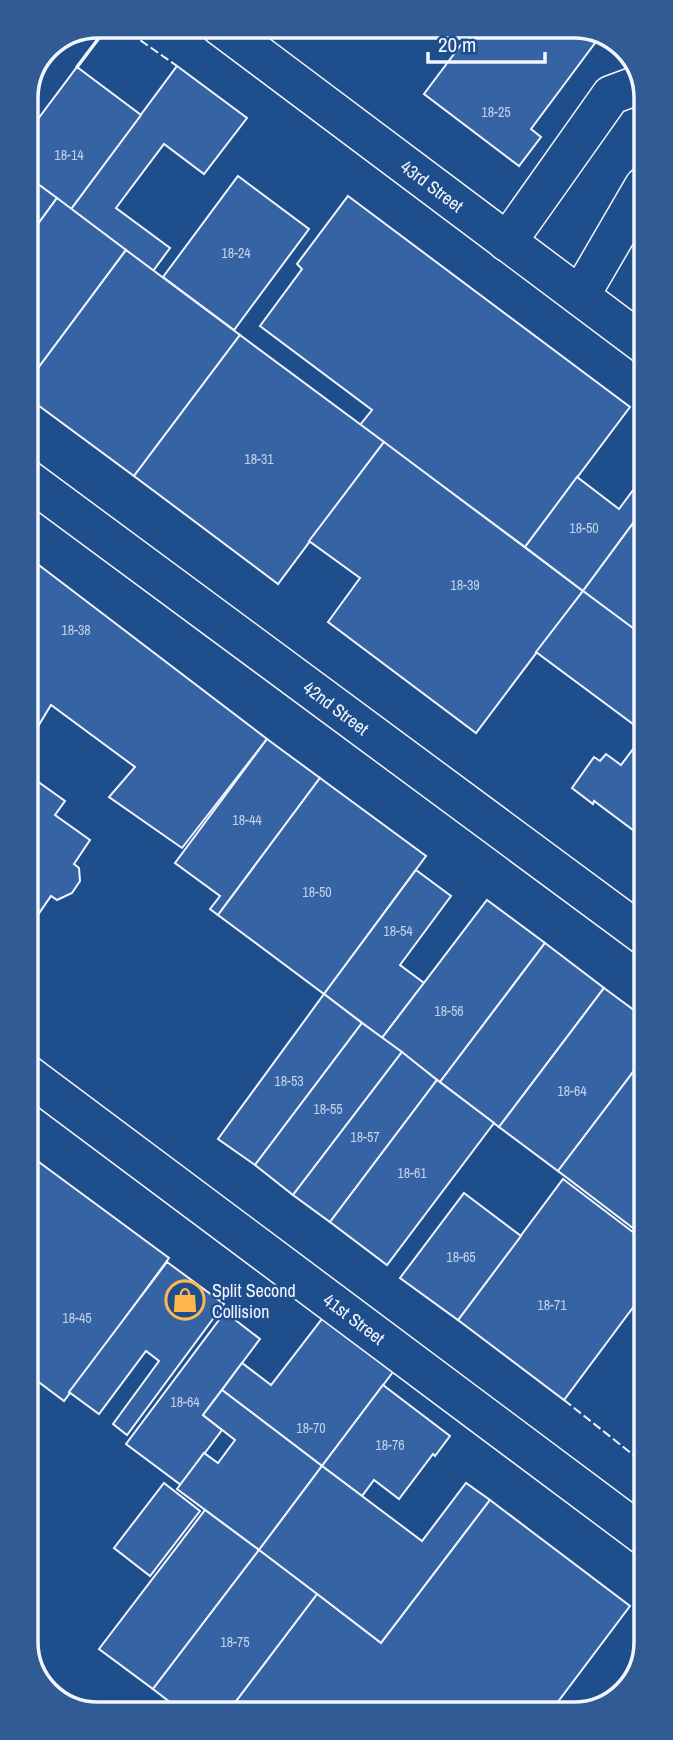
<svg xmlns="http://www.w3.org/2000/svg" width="673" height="1740" viewBox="0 0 673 1740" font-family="'Archivo Narrow',sans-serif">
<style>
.building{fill:#3563a3;stroke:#f2f6ff;stroke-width:2}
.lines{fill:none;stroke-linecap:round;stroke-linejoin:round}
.minor-casing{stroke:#f2f6ff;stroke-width:41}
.minor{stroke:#1f4e8c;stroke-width:38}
.fence{stroke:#f2f6ff;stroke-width:2;stroke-dasharray:9 3.5;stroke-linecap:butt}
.wall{stroke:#f2f6ff;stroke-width:3.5}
.labels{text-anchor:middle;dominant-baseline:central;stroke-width:5;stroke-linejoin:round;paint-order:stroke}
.number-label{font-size:14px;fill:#c3d1e8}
.street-label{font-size:18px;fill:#f2f6ff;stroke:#1f4e8c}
.poi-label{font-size:18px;fill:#f2f6ff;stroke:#1f4e8c;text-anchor:start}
.rim{fill:none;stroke:#f2f6ff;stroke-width:3.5}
</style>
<rect width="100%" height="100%" fill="#1f4e8c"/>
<g class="building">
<path d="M 475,26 L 580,26 L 601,35 L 531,129 L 541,137 L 519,166 L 424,94 Z"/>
<path d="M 177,66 L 247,118 L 204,174 L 164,144 L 116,208 L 170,248 L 153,271 L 71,209 Z"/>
<path d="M 77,67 L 141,115 L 71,209 L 27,176 L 26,135 Z"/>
<path d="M 27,176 L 57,198 L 27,239 Z"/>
<path d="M 238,176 L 309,229 L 234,330 L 163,277 Z"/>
<path d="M 348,196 L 630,407 L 525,547 L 360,425 L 372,410 L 260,326 L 302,269 L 297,264 Z"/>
<path d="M 57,198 L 126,250 L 27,383 L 27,270 L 29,267 L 27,265 L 27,239 Z"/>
<path d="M 126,250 L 240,335 L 134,476 L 27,397 L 27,383 Z"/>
<path d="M 240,335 L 384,442 L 278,584 L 134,476 Z"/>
<path d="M 384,442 L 583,591 L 476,733 L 328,622 L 360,578 L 309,541 Z"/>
<path d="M 645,474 L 645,507 L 583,591 L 525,547 L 577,477 L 619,509 Z"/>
<path d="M 645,507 L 645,625 L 639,633 L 583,591 Z"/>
<path d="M 27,556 L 267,739 L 182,848 L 109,797 L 135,767 L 51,705 L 31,738 L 27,736 Z"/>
<path d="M 583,591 L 645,637 L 645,839 L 594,801 L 593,804 L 572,788 L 594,757 L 600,761 L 606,754 L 621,765 L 645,733 L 536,652 Z"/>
<path d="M 267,739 L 320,778 L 218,915 L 210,909 L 220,896 L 175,863 Z"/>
<path d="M 320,778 L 426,856 L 324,994 L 218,915 Z"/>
<path d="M 37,781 L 65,801 L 55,815 L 90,840 L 74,864 L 79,868 L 80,881 L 72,893 L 57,900 L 51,896 L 31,925 L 28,922 L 27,796 Z"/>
<path d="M 416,870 L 451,896 L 400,965 L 424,983 L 382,1038 L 324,994 Z"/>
<path d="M 487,900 L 545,943 L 440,1082 L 382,1038 Z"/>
<path d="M 545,943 L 604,988 L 499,1127 L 440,1082 Z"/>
<path d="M 604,988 L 646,1019 L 646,1055 L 558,1171 L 499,1127 Z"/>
<path d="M 324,994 L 362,1023 L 255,1165 L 218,1139 Z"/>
<path d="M 362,1023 L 402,1052 L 293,1195 L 255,1165 Z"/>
<path d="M 402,1052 L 437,1080 L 330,1222 L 293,1195 Z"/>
<path d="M 646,1055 L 646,1238 L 558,1171 Z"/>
<path d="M 437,1080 L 494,1123 L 387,1265 L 330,1222 Z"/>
<path d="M 28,1154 L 169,1258 L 64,1401 L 28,1374 Z"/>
<path d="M 563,1179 L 646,1242 L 646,1290 L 564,1400 L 458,1320 Z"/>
<path d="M 464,1193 L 521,1236 L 458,1320 L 400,1278 Z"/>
<path d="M 167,1262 L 224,1304 L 127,1435 L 113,1424 L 159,1361 L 146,1351 L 99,1414 L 69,1392 Z"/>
<path d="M 225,1312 L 260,1339 L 203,1415 L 222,1430 L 181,1485 L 126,1444 Z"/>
<path d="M 325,1315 L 396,1368 L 322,1466 L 222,1390 L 242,1363 L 271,1385 Z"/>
<path d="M 383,1385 L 450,1436 L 435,1456 L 433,1454 L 399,1499 L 374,1480 L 362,1496 L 322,1466 Z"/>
<path d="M 222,1390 L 322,1466 L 259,1550 L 177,1489 L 204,1453 L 218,1463 L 235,1440 L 203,1415 Z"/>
<path d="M 322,1466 L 422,1541 L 466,1483 L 490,1500 L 381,1643 L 259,1550 Z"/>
<path d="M 164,1483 L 200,1511 L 150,1576 L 114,1548 Z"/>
<path d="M 490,1500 L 630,1606 L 551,1711 L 227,1713 L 317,1594 L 381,1643 Z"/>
<path d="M 205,1510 L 259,1550 L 153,1689 L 99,1649 Z"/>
<path d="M 259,1550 L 317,1594 L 227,1713 L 184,1713 L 153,1689 Z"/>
</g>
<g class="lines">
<g class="minor-casing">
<g id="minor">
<path d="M 220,26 L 645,345"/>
<path d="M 507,242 L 611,95 L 638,85 L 643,78"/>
<path d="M 580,296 L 644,186"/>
<path d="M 27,479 L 646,937"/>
<path d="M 28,1075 L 647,1538"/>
</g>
</g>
<use href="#minor" class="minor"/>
<g class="fence">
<path d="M 120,26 L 177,66"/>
<path d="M 564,1400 L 646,1465"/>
</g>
<path class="wall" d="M 77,67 L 108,26"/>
</g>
<defs>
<g id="shop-ring" transform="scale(2.0125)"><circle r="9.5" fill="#1f4e8c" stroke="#ffb74d" stroke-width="1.5"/><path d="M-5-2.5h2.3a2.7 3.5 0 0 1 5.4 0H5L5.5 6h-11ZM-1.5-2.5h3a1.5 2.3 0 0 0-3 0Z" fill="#ffb74d"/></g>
</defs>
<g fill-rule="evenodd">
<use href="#shop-ring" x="185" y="1300"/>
</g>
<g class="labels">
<g class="number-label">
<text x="496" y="112">18-25</text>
<text x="69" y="155">18-14</text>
<text x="236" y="253">18-24</text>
<text x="259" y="459">18-31</text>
<text x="584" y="528">18-50</text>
<text x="465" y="585">18-39</text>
<text x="76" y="630">18-38</text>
<text x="247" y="820">18-44</text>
<text x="317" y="892">18-50</text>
<text x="398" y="931">18-54</text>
<text x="449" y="1011">18-56</text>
<text x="289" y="1081">18-53</text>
<text x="572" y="1091">18-64</text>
<text x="328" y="1109">18-55</text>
<text x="365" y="1137">18-57</text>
<text x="412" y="1173">18-61</text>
<text x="461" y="1257">18-65</text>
<text x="552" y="1305">18-71</text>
<text x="77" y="1318">18-45</text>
<text x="185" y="1402">18-64</text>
<text x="311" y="1428">18-70</text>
<text x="390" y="1445">18-76</text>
<text x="235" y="1642">18-75</text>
</g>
<g class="street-label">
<text transform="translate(432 186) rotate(37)">43rd Street</text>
<text transform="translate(336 708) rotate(37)">42nd Street</text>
<text transform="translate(354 1319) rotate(37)">41st Street</text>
</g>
<g class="poi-label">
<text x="212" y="1290">Split Second<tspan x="212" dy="21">Collision</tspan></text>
</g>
</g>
<path d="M0 0H673V1740H0ZM98 38H574A60 60 0 0 1 634 98V1642A60 60 0 0 1 574 1702H98A60 60 0 0 1 38 1642V98A60 60 0 0 1 98 38Z" fill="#305b95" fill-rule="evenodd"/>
<path class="rim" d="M98 38H574A60 60 0 0 1 634 98V1642A60 60 0 0 1 574 1702H98A60 60 0 0 1 38 1642V98A60 60 0 0 1 98 38Z"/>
<path d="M428 52v10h117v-10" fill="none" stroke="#f2f6ff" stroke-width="3.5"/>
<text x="438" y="52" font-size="21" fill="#f2f6ff" stroke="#1f4e8c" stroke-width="5" paint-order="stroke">20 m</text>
</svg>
